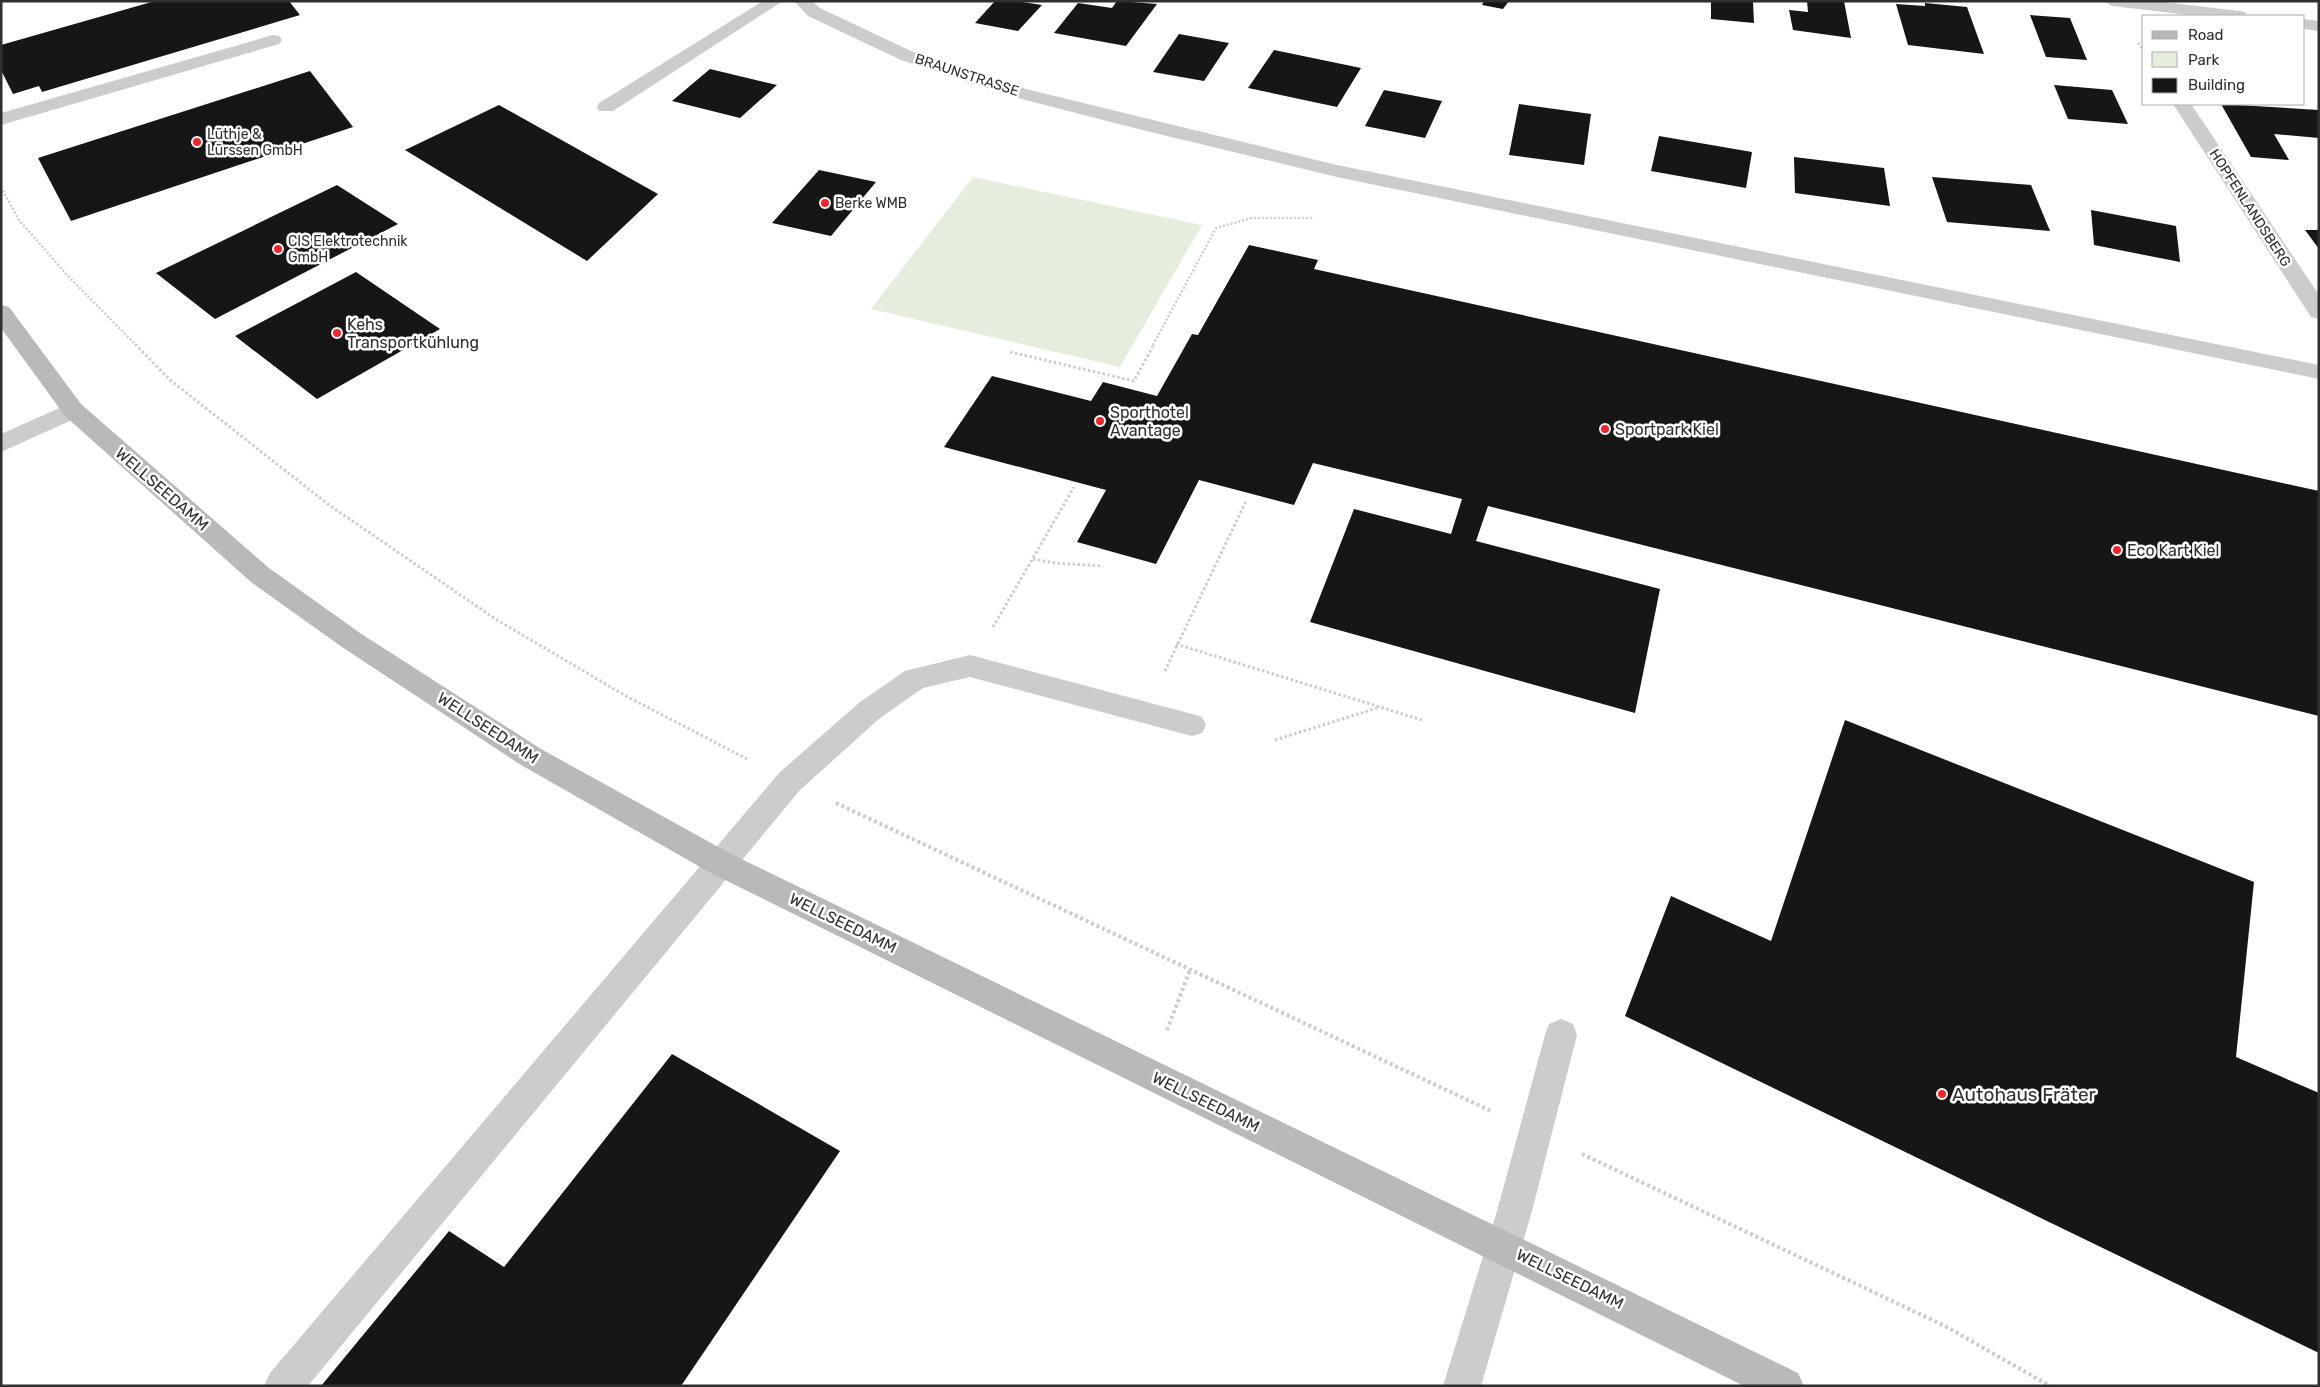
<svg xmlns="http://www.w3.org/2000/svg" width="2320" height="1387" viewBox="0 0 2320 1387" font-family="Rubik,sans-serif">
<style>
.green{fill:#e5eedc}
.building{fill:#161616}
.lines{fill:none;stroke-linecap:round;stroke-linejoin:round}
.path-far2{stroke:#ccc;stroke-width:2.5;stroke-dasharray:2 2;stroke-linecap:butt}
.path-far1{stroke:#ccc;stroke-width:3;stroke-dasharray:2.5 2.5;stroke-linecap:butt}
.path{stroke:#ccc;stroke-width:4;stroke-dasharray:3 3;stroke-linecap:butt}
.service{fill:#ccc;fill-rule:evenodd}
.minor{fill:#ccc;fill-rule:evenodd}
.secondary{fill:#b9b9b9;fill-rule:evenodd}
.poi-dot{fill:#f4242b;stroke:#fff;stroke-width:2}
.labels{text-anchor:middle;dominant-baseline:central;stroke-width:5;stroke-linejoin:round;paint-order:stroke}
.far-street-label{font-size:14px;fill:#2f2f2f;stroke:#fff}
.far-poi-label{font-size:14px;fill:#2f2f2f;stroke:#fff;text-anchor:start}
.poi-label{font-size:16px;fill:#2f2f2f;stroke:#fff;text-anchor:start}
.street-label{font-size:16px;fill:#2f2f2f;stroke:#fff}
.near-poi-label{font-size:19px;fill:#2f2f2f;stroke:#fff;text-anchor:start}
</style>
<rect width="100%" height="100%" fill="#fff"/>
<path class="green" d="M 973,177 L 1202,225 L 1120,367 L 871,309 Z"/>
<g class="building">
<path d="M 155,1 L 289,1 L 300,15 L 42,92 L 39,86 L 13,94 L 1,70 L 1,45 Z"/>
<path d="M 995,1 L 1016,1 L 1042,5 L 1018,31 L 975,23 Z"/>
<path d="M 1117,1 L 1157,4 L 1126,46 L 1054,33 L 1078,3 L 1112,8 Z"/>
<path d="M 1484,1 L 1509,1 L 1503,9 L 1482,5 Z"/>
<path d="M 1711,1 L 1753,1 L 1754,23 L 1711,19 Z"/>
<path d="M 1807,1 L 1844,1 L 1851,38 L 1793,30 L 1789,10 L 1808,12 Z"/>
<path d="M 1925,3 L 1967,7 L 1984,54 L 1908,45 L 1896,4 L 1925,6 Z"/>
<path d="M 2030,15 L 2070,18 L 2087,60 L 2046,57 Z"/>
<path d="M 1179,34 L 1229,43 L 1204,81 L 1153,72 Z"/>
<path d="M 1274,50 L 1361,68 L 1337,107 L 1248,88 Z"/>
<path d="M 710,69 L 777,85 L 740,118 L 672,101 Z"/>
<path d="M 310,71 L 353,127 L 71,221 L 38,158 Z"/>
<path d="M 2054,85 L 2112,90 L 2128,124 L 2068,119 Z"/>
<path d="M 1384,90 L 1442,101 L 1425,138 L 1365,126 Z"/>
<path d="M 1519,104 L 1591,114 L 1584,165 L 1509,155 Z"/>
<path d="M 2221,104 L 2319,110 L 2319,138 L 2274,134 L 2289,160 L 2251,157 Z"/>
<path d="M 499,105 L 658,194 L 587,261 L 405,150 Z"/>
<path d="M 1659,136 L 1752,152 L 1746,188 L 1651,171 Z"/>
<path d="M 1794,157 L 1884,168 L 1890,206 L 1795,193 Z"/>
<path d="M 819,170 L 876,182 L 831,236 L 772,223 Z"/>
<path d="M 1932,177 L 2031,185 L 2050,231 L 1947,222 Z"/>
<path d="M 337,185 L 398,224 L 215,319 L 156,273 Z"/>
<path d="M 2091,210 L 2176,226 L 2180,262 L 2094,245 Z"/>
<path d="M 2305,230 L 2319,230 L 2319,249 Z"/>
<path d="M 1249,245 L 1318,260 L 1314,269 L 2319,491 L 2319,716 L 1488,506 L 1476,541 L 1660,589 L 1635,713 L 1310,622 L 1354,509 L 1451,534 L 1462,499 L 1313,463 L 1294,505 L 1199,480 L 1156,564 L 1077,542 L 1106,490 L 944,447 L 992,376 L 1091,401 L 1103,382 L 1157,396 L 1192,334 L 1198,335 Z"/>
<path d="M 356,272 L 440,329 L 317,399 L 235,336 Z"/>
<path d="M 1845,720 L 2254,882 L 2236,1057 L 2319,1093 L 2319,1353 L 1625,1016 L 1671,896 L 1771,941 Z"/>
<path d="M 672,1054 L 840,1151 L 681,1386 L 321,1386 L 449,1231 L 504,1267 Z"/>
</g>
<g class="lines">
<g class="path-far2">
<path d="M 2138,43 L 2144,51"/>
<path d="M 1,187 L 19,220 L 67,275 L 136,345"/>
<path d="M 1153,345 L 1216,228 L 1252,218 L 1314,218"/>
</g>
<g class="path-far1">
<path d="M 135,344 L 170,380 L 329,505 L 497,620 L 626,696 L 747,759"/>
<path d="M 1010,352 L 1134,381 L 1154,344"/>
<path d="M 1033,559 L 1055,563 L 1103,566"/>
<path d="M 993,627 L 1074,487"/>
<path d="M 1176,644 L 1422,720"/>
<path d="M 1165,671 L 1246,501"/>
<path d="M 1275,740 L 1377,708"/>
</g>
<g class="path">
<path d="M 836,803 L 1491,1111"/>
<path d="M 1167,1030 L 1190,970"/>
<path d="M 1582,1154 L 1945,1326 L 2050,1386"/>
</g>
<g class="service">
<path d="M 763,1 L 783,1 L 613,111 L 599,111 L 597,107 L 599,103 Z"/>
<path d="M 273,35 L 279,36 L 282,40 L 279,44 L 1,125 L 1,113 Z"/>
<path d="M 73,402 L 81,404 L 85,410 L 81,416 L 1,452 L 1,434 Z"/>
<path d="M 970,655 L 1192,714 L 1202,717 L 1206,725 L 1202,733 L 1192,736 L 970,677 L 923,688 L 880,718 L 800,790 L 308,1386 L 264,1386 L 270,1373 L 780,772 L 860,702 L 905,671 Z"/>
<path d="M 1561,1019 L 1573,1024 L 1577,1035 L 1532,1211 L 1481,1386 L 1443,1386 L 1497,1211 L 1545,1035 L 1549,1024 Z"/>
</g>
<g class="minor">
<path d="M 794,1 L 812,1 L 820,8 L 913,52 L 1026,89 L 1337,165 L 2319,365 L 2319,379 L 1337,177 L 1142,130 L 1014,97 L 901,60 L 808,16 Z"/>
<path d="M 2104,1 L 2157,1 L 2239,11 L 2245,12 L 2248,16 L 2198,16 L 2112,6 Z"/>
<path d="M 2304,19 L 2319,21 L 2319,31 L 2304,29 Z"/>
<path d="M 2173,104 L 2191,104 L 2319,295 L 2319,319 L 2311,317 Z"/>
</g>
<path class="secondary" d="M 1,305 L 9,307 L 81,404 L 269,568 L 360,633 L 541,749 L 731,854 L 1798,1373 L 1804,1386 L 1744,1386 L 709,872 L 521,765 L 342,647 L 251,582 L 65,416 L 1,328 Z"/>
</g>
<g class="poi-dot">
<circle cx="197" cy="142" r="5"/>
<circle cx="825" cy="203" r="5"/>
<circle cx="278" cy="249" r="5"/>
<circle cx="337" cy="333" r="5"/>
<circle cx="1100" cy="421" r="5"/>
<circle cx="1605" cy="429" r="5"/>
<circle cx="2117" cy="550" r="5"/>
<circle cx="1942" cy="1094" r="5"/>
</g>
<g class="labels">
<g class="far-street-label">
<text transform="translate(967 75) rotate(18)">BRAUNSTRASSE</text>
<text transform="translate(2250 208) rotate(57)">HOPFENLANDSBERG</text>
</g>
<g class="far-poi-label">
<text x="207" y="134">Lüthje &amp;<tspan x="207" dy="16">Lürssen GmbH</tspan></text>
<text x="835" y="203">Berke WMB</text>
<text x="288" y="241">CIS Elektrotechnik<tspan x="288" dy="16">GmbH</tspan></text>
</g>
<g class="poi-label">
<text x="347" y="324">Kehs<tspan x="347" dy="18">Transportkühlung</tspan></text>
<text x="1110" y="412">Sporthotel<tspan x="1110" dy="18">Avantage</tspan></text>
<text x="1615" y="429">Sportpark Kiel</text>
<text x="2127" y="550">Eco Kart Kiel</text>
</g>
<g class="street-label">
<text transform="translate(162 489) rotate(41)">WELLSEEDAMM</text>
<text transform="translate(488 728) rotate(33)">WELLSEEDAMM</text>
<text transform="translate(843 923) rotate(26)">WELLSEEDAMM</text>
<text transform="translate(1206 1102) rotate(26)">WELLSEEDAMM</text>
<text transform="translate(1570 1279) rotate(26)">WELLSEEDAMM</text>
</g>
<g class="near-poi-label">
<text x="1952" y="1094">Autohaus Fräter</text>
</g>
</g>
<rect width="2320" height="1387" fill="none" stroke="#2f2f2f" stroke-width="5"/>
<rect x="2142" y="15" width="162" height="90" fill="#ffffff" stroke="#acacac"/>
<rect x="2152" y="31" width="25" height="8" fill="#b9b9b9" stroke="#acacac"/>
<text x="2188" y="40" font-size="15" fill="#2f2f2f">Road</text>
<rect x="2152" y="52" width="25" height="15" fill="#e5eedc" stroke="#acacac"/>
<text x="2188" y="65" font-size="15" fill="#2f2f2f">Park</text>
<rect x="2152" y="78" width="25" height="15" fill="#161616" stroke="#acacac"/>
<text x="2188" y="90" font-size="15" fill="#2f2f2f">Building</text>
</svg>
